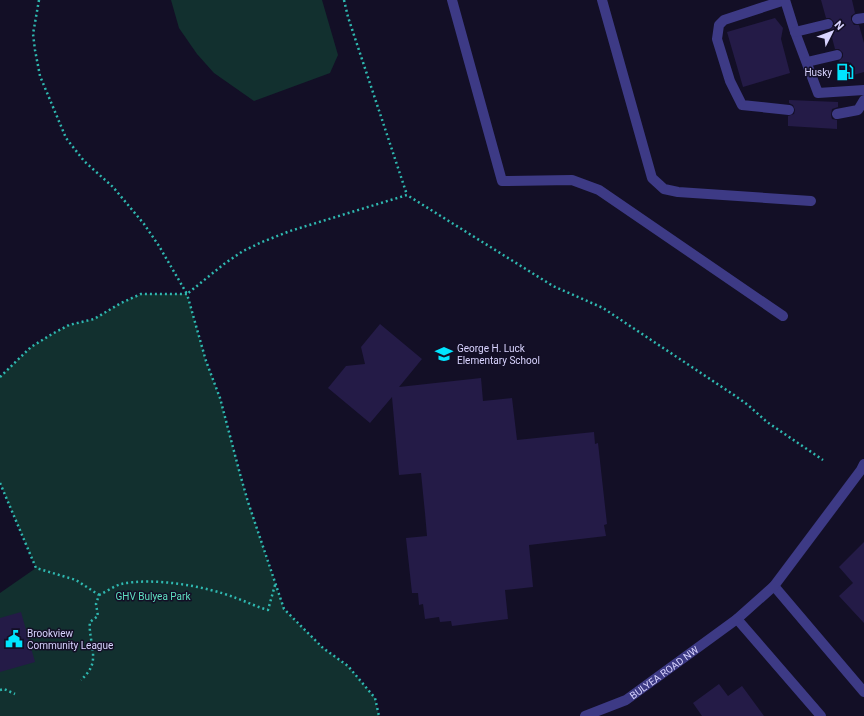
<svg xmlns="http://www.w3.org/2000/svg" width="864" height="716" viewBox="0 0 864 716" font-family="Roboto,sans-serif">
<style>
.green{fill:#12302f}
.building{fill:#241b47}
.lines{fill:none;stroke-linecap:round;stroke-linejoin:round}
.path{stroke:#2fb8b0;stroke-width:2.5;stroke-dasharray:2 3;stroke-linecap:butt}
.service{stroke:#3d3a85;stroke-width:10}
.minor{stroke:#3d3a85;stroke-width:10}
.tertiary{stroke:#3d3a85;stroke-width:10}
.labels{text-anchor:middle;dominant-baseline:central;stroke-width:3;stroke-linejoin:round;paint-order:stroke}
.poi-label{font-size:10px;fill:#d9d4ff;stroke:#130f26;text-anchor:start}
.park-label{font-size:10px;fill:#5fe0c0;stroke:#130f26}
.street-label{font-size:10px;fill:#d9d4ff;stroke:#130f26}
</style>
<rect width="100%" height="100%" fill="#130f26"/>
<g class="green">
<path d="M 171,0 L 322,0 L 338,55 L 330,73 L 254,101 L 214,73 L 197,54 L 179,28 Z"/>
<path d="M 141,294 L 187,294 L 206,361 L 220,398 L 240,474 L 248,502 L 284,609 L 323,648 L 348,666 L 375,698 L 379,716 L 0,716 L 0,593 L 36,568 L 0,483 L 0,377 L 31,347 L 52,334 L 69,325 L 94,319 L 121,303 Z"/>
</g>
<g class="building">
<path d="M 821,0 L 852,0 L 855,13 L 851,16 L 851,20 L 854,25 L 859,25 L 864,43 L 864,72 L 843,78 L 839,61 L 843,57 L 843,53 L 839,49 L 835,49 L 830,30 L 834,26 L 834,22 L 830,18 L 826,18 Z"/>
<path d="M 775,18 L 783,28 L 781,39 L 790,73 L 743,87 L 727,32 Z"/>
<path d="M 789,100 L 838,102 L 838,107 L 832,109 L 831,115 L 832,119 L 837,120 L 837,129 L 788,126 L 788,116 L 794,114 L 795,110 L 793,105 L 789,103 Z"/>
<path d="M 380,324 L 422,359 L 399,387 L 481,378 L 483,401 L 512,398 L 517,440 L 594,432 L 595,444 L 598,443 L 607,524 L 604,525 L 606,536 L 529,545 L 533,587 L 505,590 L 508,619 L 452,626 L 451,621 L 440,622 L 439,617 L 425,619 L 423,604 L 419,605 L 418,593 L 412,593 L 406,538 L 427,536 L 425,513 L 421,473 L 399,475 L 392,397 L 370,423 L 328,388 L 346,366 L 365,364 L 361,347 Z"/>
<path d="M 864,542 L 864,623 L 839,596 L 853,583 L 839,567 Z"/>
<path d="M 21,612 L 35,662 L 0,672 L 0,618 Z"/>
<path d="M 719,684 L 728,696 L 742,686 L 764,716 L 702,716 L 693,703 Z"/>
</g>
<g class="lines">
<g class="path">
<path d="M 39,0 L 33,34 L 35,50 L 40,76 L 66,138 L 84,161 L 113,187 L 144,224 L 159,246 L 187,294 L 224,264 L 243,251 L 262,242 L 290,231 L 407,195 L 553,286 L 603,308 L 734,395 L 748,405 L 767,422 L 823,460"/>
<path d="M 344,0 L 348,17 L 407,195"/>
<path d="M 0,377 L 31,347 L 52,334 L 69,325 L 94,319 L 121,303 L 141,294 L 187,294 L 206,361 L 220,398 L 240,474 L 248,502 L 284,609 L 323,648 L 348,666 L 375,698 L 379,716"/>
<path d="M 0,483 L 36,568 L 76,580 L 99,595 L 96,604 L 98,616 L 90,622 C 88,635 97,655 91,667 C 89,672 85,676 81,680"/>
<path d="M 99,595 C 106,592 114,586 121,584 C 153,577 206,586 236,598 C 247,602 257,607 268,610 L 275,585"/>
<path d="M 0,690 L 4,689 L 15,694"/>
</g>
<g class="service">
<path d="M 452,0 L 502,181 L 572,180 L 599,190 L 783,316"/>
<path d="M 602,0 L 652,178 L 664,189 L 678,192 L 811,201"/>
<path d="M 785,0 L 724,20 L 719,25 L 717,39 L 730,81 L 742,105 L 789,110"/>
<path d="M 785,0 L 795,32 L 818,93 L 864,90"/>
<path d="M 857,19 L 864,18"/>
<path d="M 795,32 L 828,24"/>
<path d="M 807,62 L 837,55"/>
<path d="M 837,114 L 858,110 L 864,100"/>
</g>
<g class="minor">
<path d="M 774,586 L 864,692"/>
<path d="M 737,619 L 821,716"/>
</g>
<path class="tertiary" id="s1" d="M 585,716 L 626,700 L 737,619 L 774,586 L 861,470 L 864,464"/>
</g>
<defs>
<g id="fuel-bare" transform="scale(1.38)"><path d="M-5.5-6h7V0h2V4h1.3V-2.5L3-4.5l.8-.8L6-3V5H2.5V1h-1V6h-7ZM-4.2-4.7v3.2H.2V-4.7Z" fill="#00e5ff" stroke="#130f26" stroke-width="2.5" paint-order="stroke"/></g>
<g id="school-bare" transform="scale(1.38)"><path d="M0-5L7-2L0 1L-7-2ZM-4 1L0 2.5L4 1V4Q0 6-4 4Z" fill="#00e5ff" stroke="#130f26" stroke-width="2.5" paint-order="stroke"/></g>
<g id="civic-bare" transform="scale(1.38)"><path d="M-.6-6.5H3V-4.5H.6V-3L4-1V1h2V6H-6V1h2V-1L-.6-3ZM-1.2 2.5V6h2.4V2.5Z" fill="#00e5ff" stroke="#130f26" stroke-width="2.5" paint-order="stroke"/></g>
</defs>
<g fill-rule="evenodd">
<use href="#fuel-bare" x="845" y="72"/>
<use href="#school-bare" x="444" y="354"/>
<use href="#civic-bare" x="14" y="639"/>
</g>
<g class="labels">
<g class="poi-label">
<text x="832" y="72" text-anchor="end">Husky</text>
<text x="457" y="348">George H. Luck<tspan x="457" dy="12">Elementary School</tspan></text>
<text x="27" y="633">Brookview<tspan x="27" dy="12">Community League</tspan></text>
</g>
<g class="park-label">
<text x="153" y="596">GHV Bulyea Park</text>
</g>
<g class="street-label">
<text stroke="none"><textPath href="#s1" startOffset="91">BULYEA ROAD NW</textPath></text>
</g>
</g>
<g transform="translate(832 32) rotate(48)" stroke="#130f26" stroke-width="3" paint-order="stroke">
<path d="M0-3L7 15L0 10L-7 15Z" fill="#d9d4ff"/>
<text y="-6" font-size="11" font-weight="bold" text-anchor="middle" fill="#d9d4ff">N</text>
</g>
</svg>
